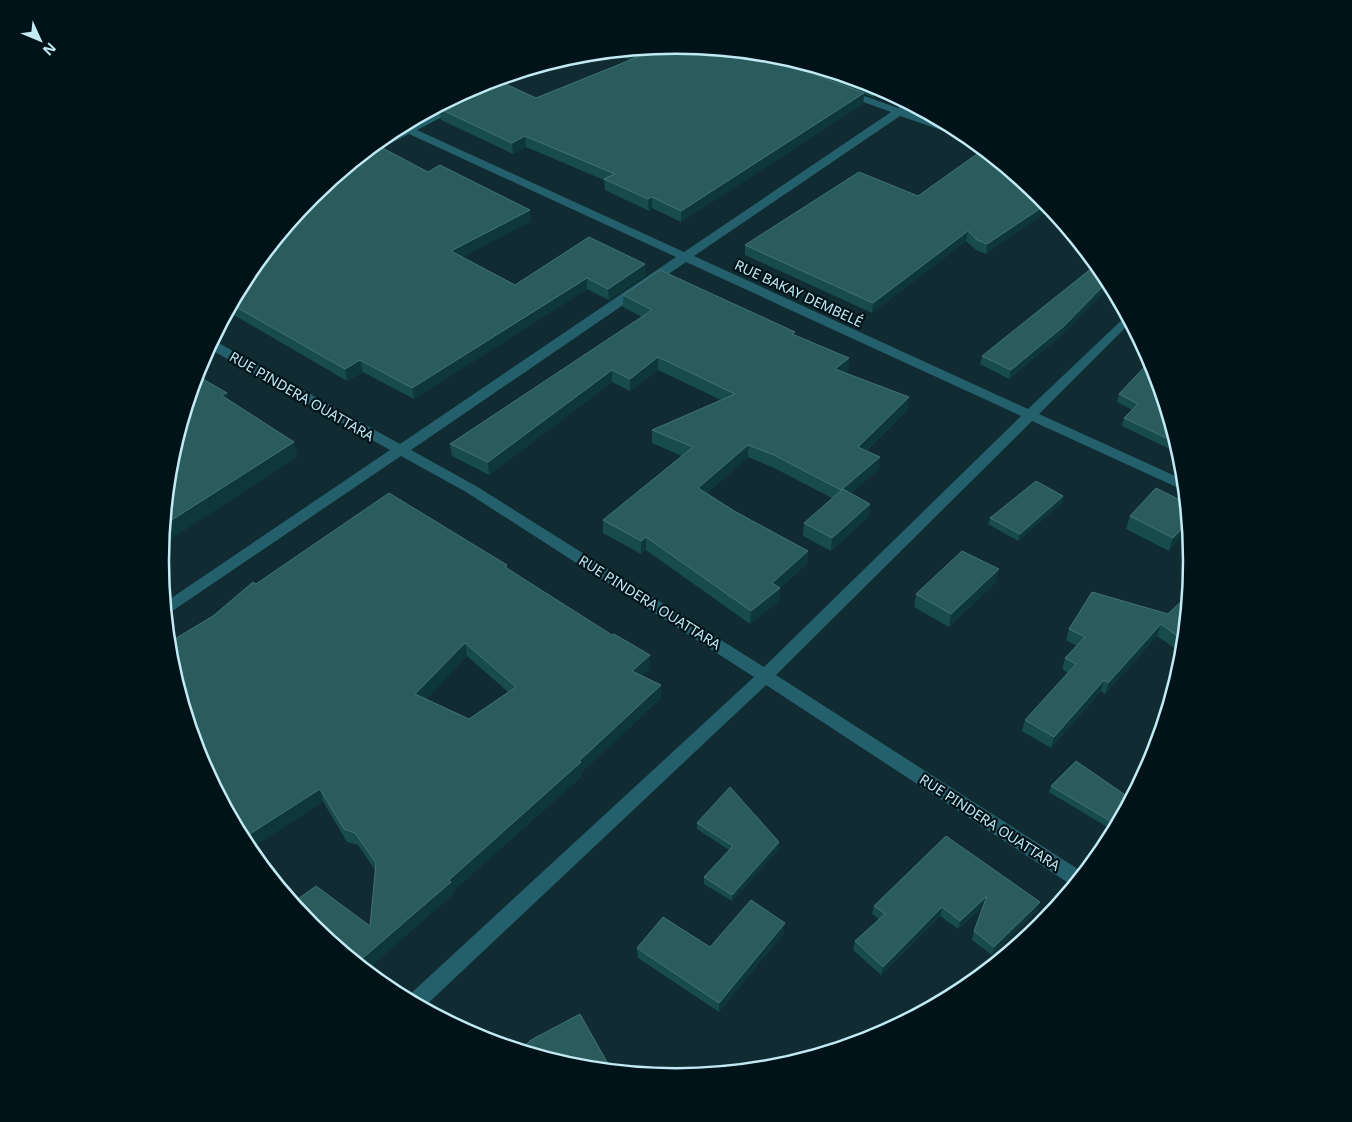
<svg xmlns="http://www.w3.org/2000/svg" width="1352" height="1122" viewBox="0 0 1352 1122" font-family="'Noto Sans',sans-serif">
<style>
.lines{fill:none;stroke-linecap:round;stroke-linejoin:round}
.street{fill:#245f6c;fill-rule:evenodd}
.wall{fill:#184b4c;fill-rule:evenodd}
.shaded-wall{fill:#0d3739}
.building{fill:#2a5c5e;stroke:#427275;fill-rule:evenodd}
.labels{text-anchor:middle;dominant-baseline:central;stroke-width:4.5;stroke-linejoin:round;paint-order:stroke}
.street-label{font-size:14px;fill:#c2eaf4;stroke:#001319}
.rim{fill:none;stroke:#c2eaf4;stroke-width:2.5}
</style>
<rect width="100%" height="100%" fill="#102b31"/>
<g class="lines">
<g class="street">
<path d="M 531,68 L 531,72 L 488,94 L 479,92 L 510,75 Z"/>
<path d="M 845,89 L 898,108 L 906,102 L 914,106 L 907,111 L 959,130 L 973,141 L 900,116 L 694,256 L 1028,409 L 1127,315 L 1131,322 L 1039,414 L 1184,480 L 1185,491 L 1032,421 L 776,675 L 1084,873 L 1073,886 L 766,685 L 423,1008 L 406,999 L 407,997 L 754,677 L 466,492 L 401,456 L 165,616 L 164,603 L 390,450 L 208,348 L 212,341 L 215,341 L 400,444 L 676,257 L 409,134 L 366,156 L 359,157 L 377,142 L 400,130 L 396,128 L 404,124 L 408,126 L 455,102 L 463,102 L 463,106 L 417,130 L 684,252 L 891,112 L 841,94 L 841,90 ZM 686,262 L 1021,416 L 764,667 L 476,486 L 411,450 Z"/>
</g>
</g>
<g class="wall">
<path d="M 676,45 L 777,55 L 874,84 L 884,90 L 873,97 L 864,94 L 863,104 L 681,222 L 652,208 L 649,211 L 605,190 L 604,180 L 526,147 L 513,154 L 441,120 L 440,109 L 536,98 L 631,60 L 608,52 Z"/>
<path d="M 428,172 L 531,221 L 462,257 L 515,285 L 589,237 L 646,275 L 609,300 L 587,289 L 414,399 L 363,372 L 347,381 L 227,311 L 247,274 Z"/>
<path d="M 918,196 L 1041,196 L 986,254 L 976,250 L 966,241 L 872,313 L 745,255 L 745,245 Z"/>
<path d="M 1105,275 L 1111,285 L 1062,335 L 1009,379 L 980,364 L 982,356 Z"/>
<path d="M 623,295 L 795,335 L 849,358 L 848,370 L 845,372 L 908,409 L 866,451 L 880,457 L 878,470 L 851,493 L 870,504 L 868,517 L 831,551 L 803,536 L 804,523 L 832,498 L 774,468 L 748,457 L 707,493 L 736,512 L 808,551 L 807,564 L 780,588 L 779,601 L 750,624 L 646,550 L 641,554 L 603,533 L 603,520 L 682,456 L 652,443 L 652,430 L 721,400 L 658,370 L 630,391 L 612,382 L 489,475 L 452,456 L 450,444 L 642,317 L 623,307 Z"/>
<path d="M 1153,364 L 1180,454 L 1122,426 L 1124,418 L 1132,410 L 1117,402 L 1119,394 Z"/>
<path d="M 1063,496 L 1062,503 L 1018,541 L 988,524 L 990,518 Z"/>
<path d="M 1186,503 L 1169,551 L 1126,529 L 1130,516 Z"/>
<path d="M 507,565 L 507,568 L 650,669 L 642,676 L 661,698 L 582,772 L 582,776 L 453,891 L 454,894 L 370,926 L 375,870 L 358,845 L 347,842 L 213,616 L 256,584 ZM 467,656 L 508,692 L 469,719 L 426,699 Z"/>
<path d="M 996,582 L 949,627 L 914,607 L 916,594 Z"/>
<path d="M 1189,594 L 1183,654 L 1157,636 L 1105,694 L 1101,691 L 1051,748 L 1022,731 L 1025,720 L 1068,673 L 1062,669 L 1065,658 L 1077,646 L 1066,640 L 1069,629 L 1168,614 Z"/>
<path d="M 1051,786 L 1131,799 L 1114,831 L 1049,792 Z"/>
<path d="M 697,823 L 779,843 L 779,849 L 732,901 L 704,884 L 704,877 L 729,850 L 697,829 Z"/>
<path d="M 946,836 L 1037,910 L 992,955 L 972,940 L 974,931 L 984,906 L 958,929 L 940,916 L 881,975 L 853,950 L 855,941 L 879,919 L 872,914 L 874,906 Z"/>
<path d="M 784,933 L 719,1012 L 638,958 L 637,948 L 710,947 Z"/>
</g>
<g class="shaded-wall">
<path d="M 485,82 L 486,85 L 429,114 L 429,111 L 479,84 Z"/>
<path d="M 875,86 L 876,86 L 884,90 L 873,97 Z"/>
<path d="M 864,93 L 863,104 L 681,222 L 681,211 Z"/>
<path d="M 525,136 L 526,147 L 513,154 L 512,143 Z"/>
<path d="M 652,197 L 652,208 L 649,211 L 648,199 Z"/>
<path d="M 1047,204 L 1051,209 L 986,254 L 987,244 Z"/>
<path d="M 530,210 L 531,221 L 452,263 L 451,251 Z"/>
<path d="M 968,231 L 966,241 L 872,313 L 873,303 Z"/>
<path d="M 645,264 L 646,275 L 609,300 L 608,289 Z"/>
<path d="M 587,278 L 587,289 L 414,399 L 412,388 Z"/>
<path d="M 1108,281 L 1111,285 L 1062,335 L 1009,379 L 1011,370 Z"/>
<path d="M 658,357 L 658,370 L 630,391 L 630,379 Z"/>
<path d="M 849,358 L 848,370 L 834,381 L 835,369 Z"/>
<path d="M 360,360 L 363,372 L 347,381 L 345,369 Z"/>
<path d="M 612,370 L 612,382 L 489,475 L 488,462 Z"/>
<path d="M 227,393 L 231,408 L 221,395 Z"/>
<path d="M 909,397 L 908,409 L 856,460 L 858,447 Z"/>
<path d="M 294,442 L 298,457 L 162,545 L 164,525 Z"/>
<path d="M 748,445 L 748,457 L 698,501 L 698,488 Z"/>
<path d="M 880,457 L 878,470 L 840,503 L 841,490 Z"/>
<path d="M 1063,496 L 1062,503 L 1018,541 L 1020,534 Z"/>
<path d="M 870,504 L 868,517 L 831,551 L 832,538 Z"/>
<path d="M 1188,522 L 1189,529 L 1169,551 L 1173,538 Z"/>
<path d="M 646,537 L 646,550 L 641,554 L 641,541 Z"/>
<path d="M 808,551 L 807,564 L 775,593 L 780,588 L 779,601 L 750,624 L 751,611 L 772,583 Z"/>
<path d="M 162,557 L 168,572 L 161,576 L 160,561 L 160,558 Z"/>
<path d="M 999,569 L 996,582 L 949,627 L 951,614 Z"/>
<path d="M 1161,624 L 1157,636 L 1105,694 L 1108,683 Z"/>
<path d="M 465,643 L 467,656 L 418,707 L 415,694 Z"/>
<path d="M 650,655 L 650,669 L 633,684 L 632,671 Z"/>
<path d="M 1104,680 L 1101,691 L 1051,748 L 1054,737 Z"/>
<path d="M 661,685 L 661,698 L 582,772 L 582,776 L 453,891 L 454,894 L 366,971 L 357,963 L 449,880 Z"/>
<path d="M 320,789 L 323,802 L 249,850 L 242,839 Z"/>
<path d="M 779,842 L 779,849 L 732,901 L 732,895 Z"/>
<path d="M 987,896 L 985,905 L 958,929 L 960,921 Z"/>
<path d="M 1040,902 L 1037,910 L 992,955 L 994,947 Z"/>
<path d="M 942,907 L 940,916 L 881,975 L 883,967 Z"/>
<path d="M 785,923 L 784,933 L 719,1012 L 719,1003 Z"/>
</g>
<g class="building">
<path d="M 676,45 L 757,53 L 864,93 L 681,211 L 652,197 L 648,199 L 604,179 L 615,174 L 525,136 L 512,143 L 440,109 L 497,80 L 536,98 L 645,54 L 631,49 Z"/>
<path d="M 845,76 L 874,84 L 876,86 L 875,86 Z"/>
<path d="M 375,144 L 428,172 L 440,165 L 530,210 L 451,251 L 515,285 L 589,237 L 645,264 L 608,289 L 587,278 L 412,388 L 360,360 L 345,369 L 231,304 L 247,274 L 311,196 Z"/>
<path d="M 984,149 L 1041,196 L 1047,204 L 987,244 L 977,240 L 968,231 L 873,303 L 745,245 L 859,172 L 918,196 Z"/>
<path d="M 1097,264 L 1105,275 L 1108,281 L 1064,326 L 1011,370 L 982,356 Z"/>
<path d="M 660,270 L 795,332 L 792,334 L 849,358 L 835,369 L 909,397 L 858,447 L 880,457 L 841,490 L 774,455 L 748,445 L 698,488 L 736,512 L 808,551 L 772,583 L 780,588 L 751,611 L 646,537 L 641,541 L 603,520 L 693,447 L 652,430 L 735,394 L 658,357 L 630,379 L 612,370 L 488,462 L 450,444 L 652,310 L 623,295 Z"/>
<path d="M 1151,360 L 1153,364 L 1177,443 L 1124,418 L 1138,404 L 1119,394 Z"/>
<path d="M 196,375 L 227,393 L 221,395 L 294,442 L 164,525 L 170,460 Z"/>
<path d="M 1036,481 L 1063,496 L 1020,534 L 990,518 Z"/>
<path d="M 1156,488 L 1186,503 L 1188,522 L 1173,538 L 1130,516 Z"/>
<path d="M 843,489 L 870,504 L 832,538 L 804,523 Z"/>
<path d="M 389,493 L 507,565 L 505,567 L 612,635 L 614,634 L 650,655 L 632,671 L 661,685 L 579,761 L 581,762 L 449,880 L 451,882 L 357,963 L 311,926 L 292,903 L 316,886 L 370,926 L 376,863 L 355,833 L 344,829 L 320,789 L 242,839 L 199,758 L 170,661 L 168,643 L 213,616 L 253,582 L 256,584 ZM 465,643 L 516,687 L 469,719 L 415,694 Z"/>
<path d="M 962,551 L 999,569 L 951,614 L 916,594 Z"/>
<path d="M 1092,592 L 1168,614 L 1189,594 L 1184,641 L 1161,624 L 1108,683 L 1104,680 L 1054,737 L 1025,720 L 1076,664 L 1065,658 L 1085,637 L 1069,629 Z"/>
<path d="M 1076,761 L 1131,799 L 1117,825 L 1051,786 Z"/>
<path d="M 730,787 L 779,842 L 732,895 L 704,877 L 733,846 L 697,823 Z"/>
<path d="M 946,836 L 1040,902 L 994,947 L 974,931 L 987,896 L 960,921 L 942,907 L 883,967 L 855,941 L 885,914 L 874,906 Z"/>
<path d="M 751,900 L 785,923 L 719,1003 L 637,948 L 663,917 L 710,947 Z"/>
<path d="M 580,1014 L 612,1071 L 575,1067 L 520,1050 L 531,1040 Z"/>
<path d="M 796,1059 L 798,1061 L 790,1063 Z"/>
</g>
<g class="labels">
<g class="street-label">
<text transform="translate(799 293) rotate(25)">RUE BAKAY DEMBELÉ</text>
<text transform="translate(302 396) rotate(30)">RUE PINDERA OUATTARA</text>
<text transform="translate(650 602) rotate(32)">RUE PINDERA OUATTARA</text>
<text transform="translate(990 822) rotate(33)">RUE PINDERA OUATTARA</text>
</g>
</g>
<path d="M0 0H1352V1122H0ZM169 561a507 507 0 1 1 1014 0a507 507 0 1 1-1014 0Z" fill="#001319" fill-rule="evenodd"/>
<path class="rim" d="M169 561a507 507 0 1 1 1014 0a507 507 0 1 1-1014 0Z"/>
<g transform="translate(40 40) rotate(134)" stroke="#001319" stroke-width="4" paint-order="stroke">
<path d="M0-4L9 19L0 12L-9 19Z" fill="#c2eaf4"/>
<text y="-8" font-size="14" font-weight="bold" text-anchor="middle" fill="#c2eaf4">N</text>
</g>
</svg>
